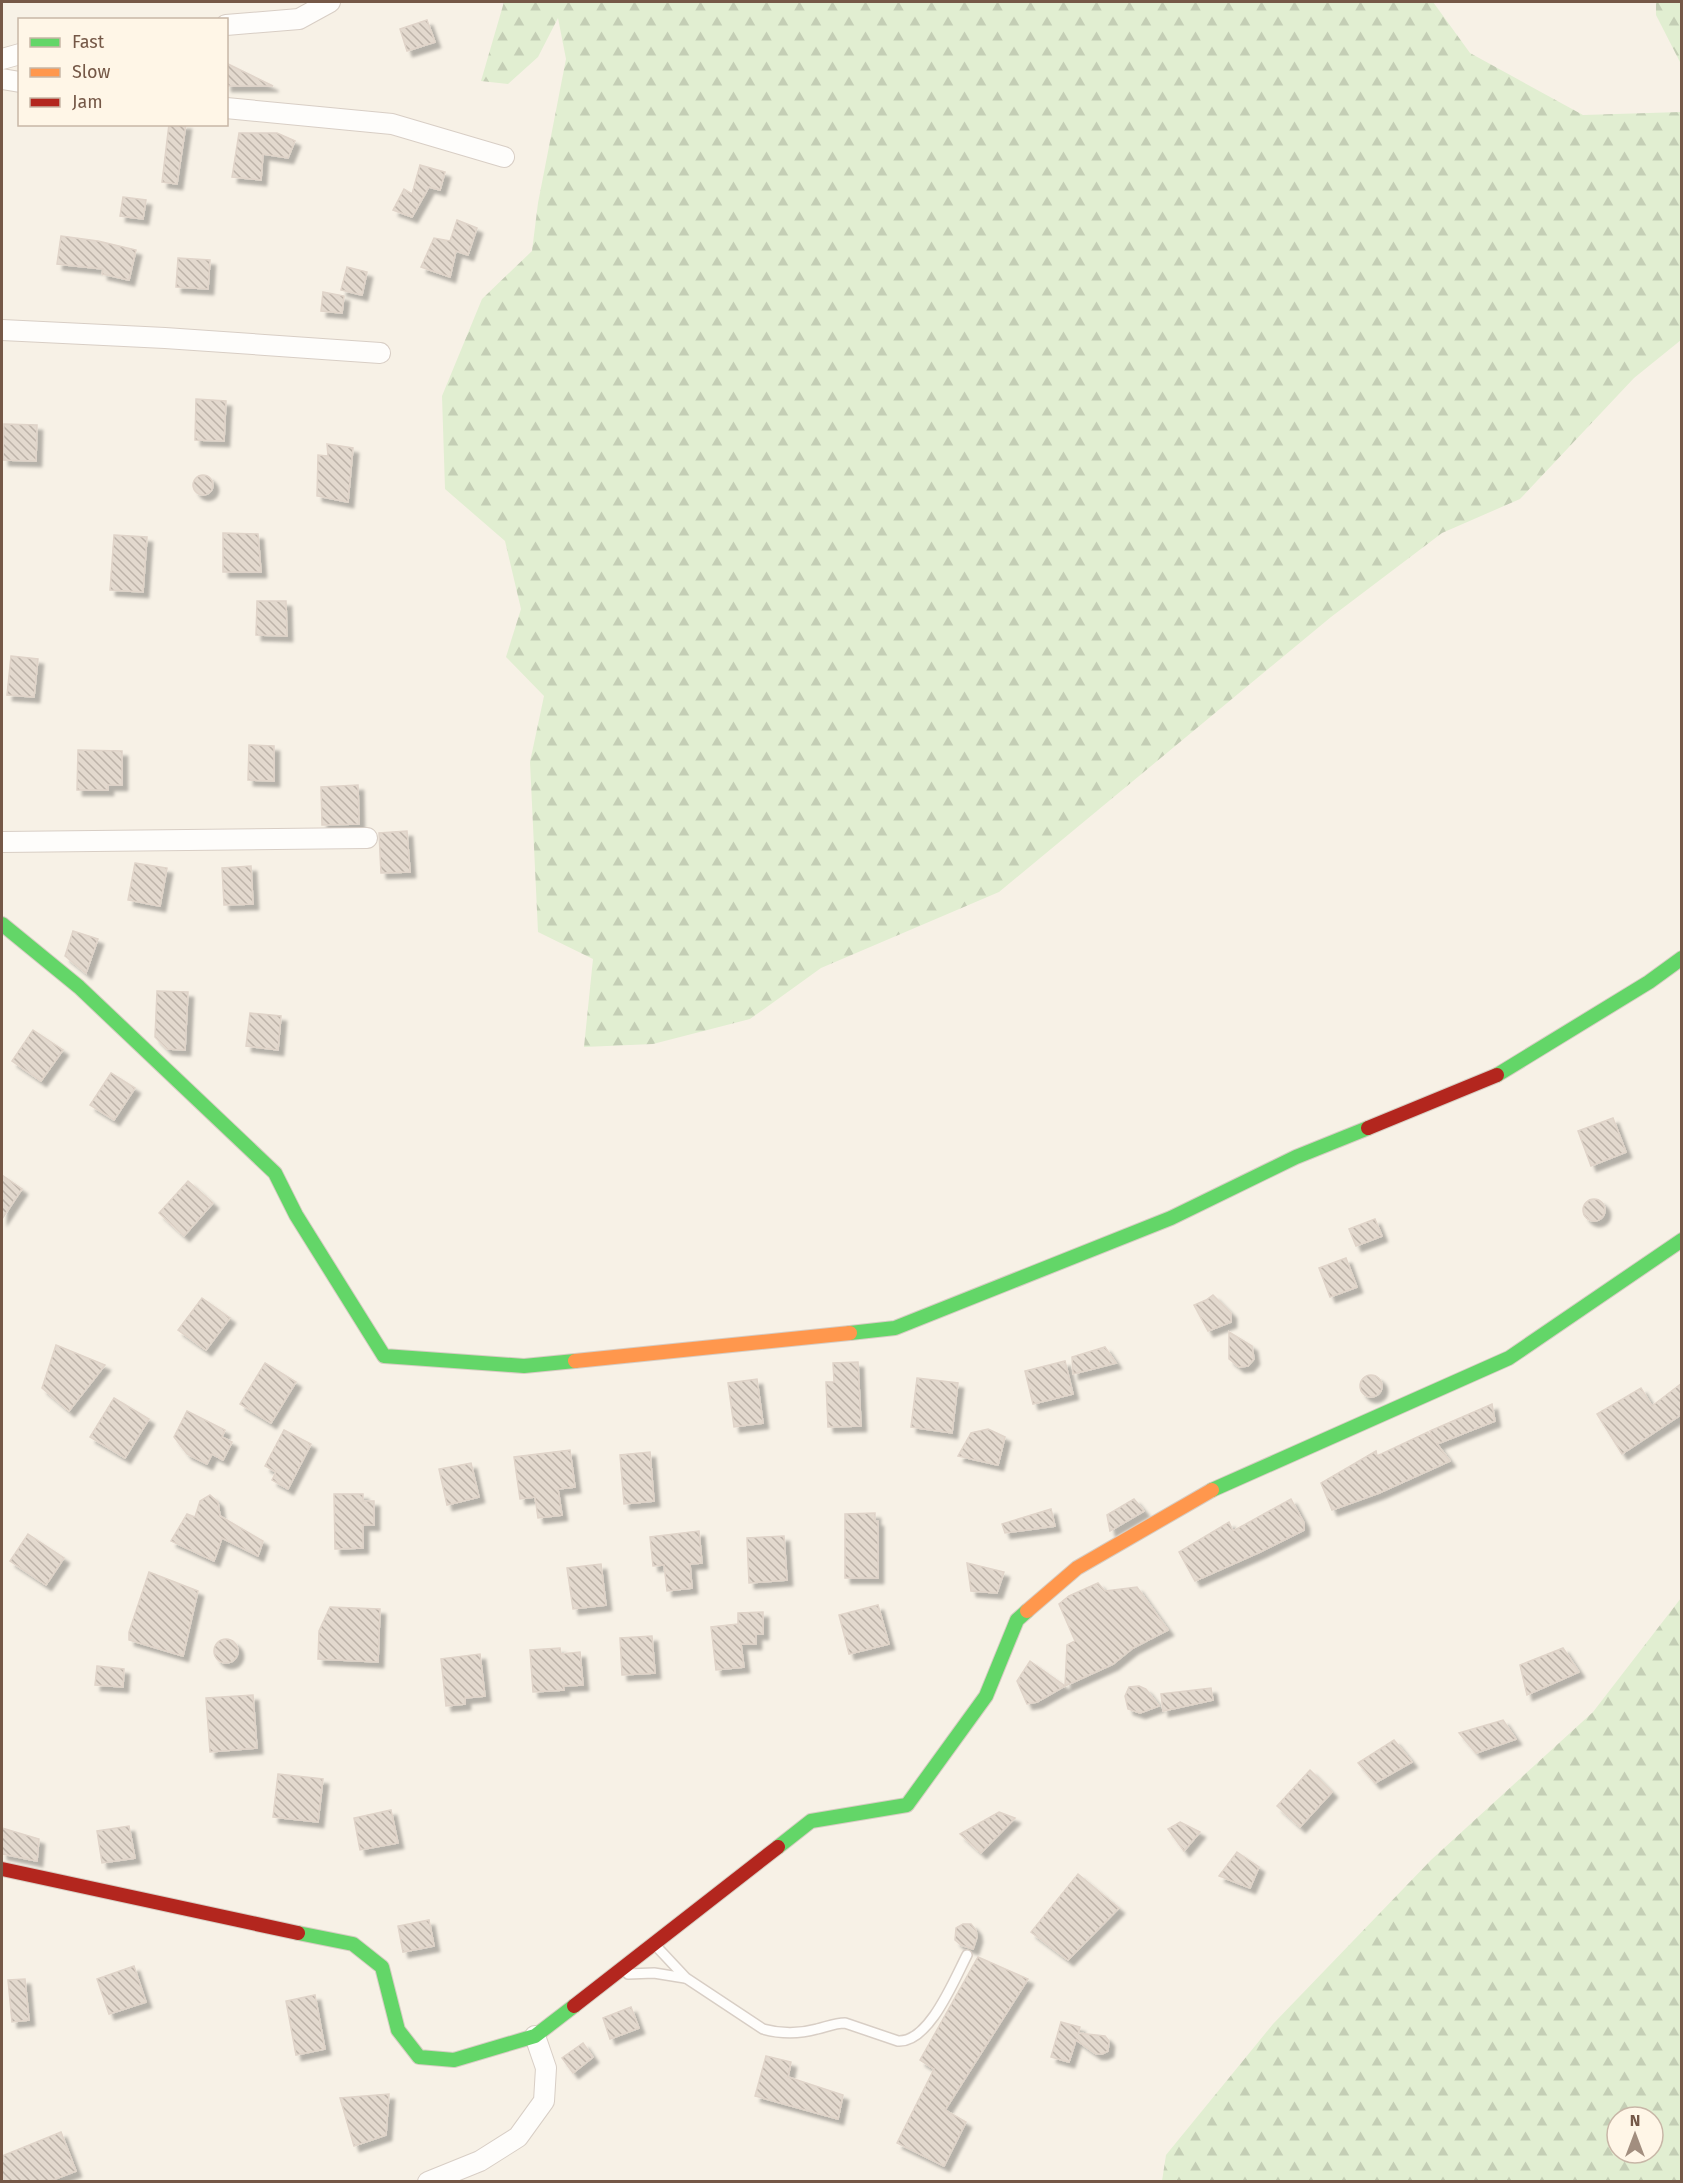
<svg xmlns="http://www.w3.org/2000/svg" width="1683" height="2183" viewBox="0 0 1683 2183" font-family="'Fira Sans',sans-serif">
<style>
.forest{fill:url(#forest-firs);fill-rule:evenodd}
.building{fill:url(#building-back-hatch);stroke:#e0d4c9;stroke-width:1.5;filter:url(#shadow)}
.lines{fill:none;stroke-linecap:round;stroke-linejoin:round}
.lane-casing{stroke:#d8cec5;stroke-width:12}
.street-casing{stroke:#d8cec5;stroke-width:22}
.fast-casing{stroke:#d7cdc3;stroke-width:16}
.slow-casing{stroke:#d7cdc3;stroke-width:16}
.jam-casing{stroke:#d7cdc3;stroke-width:16}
.lane{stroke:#fefdfb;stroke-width:9}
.street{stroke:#fefdfb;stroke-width:20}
.fast{stroke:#63d668;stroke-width:14}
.slow{stroke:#ff974d;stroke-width:14}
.jam{stroke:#b3261e;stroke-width:14}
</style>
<defs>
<pattern id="forest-firs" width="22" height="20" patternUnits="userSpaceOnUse" patternTransform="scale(1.5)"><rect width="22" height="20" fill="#e1eed1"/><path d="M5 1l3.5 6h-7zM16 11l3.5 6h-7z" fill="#c4ceb5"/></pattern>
<pattern id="building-back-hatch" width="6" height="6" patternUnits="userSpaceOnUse" patternTransform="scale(1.5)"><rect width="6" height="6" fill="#e3d9ce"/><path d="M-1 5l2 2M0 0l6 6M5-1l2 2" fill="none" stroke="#bdb3a9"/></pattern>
<filter id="shadow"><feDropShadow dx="5.5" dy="5.5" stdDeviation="1.5" flood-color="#0004"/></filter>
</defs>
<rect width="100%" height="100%" fill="#f7f1e6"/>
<g class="forest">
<path d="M 504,2 L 1433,2 L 1470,53 L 1583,115 L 1681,112 L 1681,340 L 1634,378 L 1520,499 L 1442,533 L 1331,617 L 999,892 L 821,968 L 750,1019 L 653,1044 L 584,1047 L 593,959 L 538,932 L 530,762 L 544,696 L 506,657 L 521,609 L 505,541 L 445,489 L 442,396 L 482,299 L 532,251 L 538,203 L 566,59 L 558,18 L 538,57 L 508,84 L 481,81 Z"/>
<path d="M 1656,2 L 1681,2 L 1681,64 L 1656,15 Z"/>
<path d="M 1681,1598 L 1681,2181 L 1162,2181 L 1166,2155 L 1273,2024 L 1431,1860 L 1593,1712 ZM 1617,2117 L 1653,2117 L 1653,2153 L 1617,2153 Z"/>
</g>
<g class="building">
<path d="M 427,20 L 435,42 L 407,51 L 400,29 Z"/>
<path d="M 226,63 L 273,86 L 226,86 Z"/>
<path d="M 169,124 L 186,124 L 177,184 L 162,182 Z"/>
<path d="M 239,133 L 277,133 L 295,141 L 288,158 L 263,154 L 261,180 L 232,177 Z"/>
<path d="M 420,165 L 445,172 L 440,190 L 429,187 L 412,217 L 393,210 L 404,189 L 412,194 Z"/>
<path d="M 123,197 L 146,200 L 143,219 L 120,216 Z"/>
<path d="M 457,220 L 477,228 L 468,255 L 456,251 L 450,277 L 421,267 L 434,238 L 450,241 Z"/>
<path d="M 61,236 L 98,241 L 136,250 L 129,280 L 102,274 L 103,269 L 57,264 Z"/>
<path d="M 178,258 L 210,260 L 208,289 L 176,287 Z"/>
<path d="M 347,267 L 367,272 L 362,295 L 341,290 Z"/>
<path d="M 323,292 L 344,296 L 342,313 L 321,311 Z"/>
<path d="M 196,399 L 226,401 L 224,441 L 195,440 Z"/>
<path d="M 4,424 L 37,425 L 36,461 L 3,460 Z"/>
<path d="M 327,444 L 353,448 L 348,502 L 317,496 L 318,455 L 328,456 Z"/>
<circle cx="203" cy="485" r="10"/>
<path d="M 223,533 L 258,534 L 261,572 L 223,572 Z"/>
<path d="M 114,535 L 147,537 L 143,592 L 110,590 Z"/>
<path d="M 257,601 L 286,601 L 287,636 L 256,635 Z"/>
<path d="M 11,656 L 38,659 L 34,697 L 7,695 Z"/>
<path d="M 249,745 L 274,746 L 274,781 L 248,780 Z"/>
<path d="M 78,750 L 122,751 L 122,785 L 108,785 L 108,790 L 77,790 Z"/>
<path d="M 358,785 L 359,824 L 322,825 L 321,787 Z"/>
<path d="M 407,831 L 410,872 L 381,873 L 379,833 Z"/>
<path d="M 135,863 L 167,868 L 160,906 L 128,900 Z"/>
<path d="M 251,866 L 253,904 L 224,905 L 222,868 Z"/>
<path d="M 73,931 L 98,939 L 86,973 L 65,956 Z"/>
<path d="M 157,991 L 188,992 L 185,1050 L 167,1049 L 155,1037 Z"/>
<path d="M 250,1013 L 281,1016 L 278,1050 L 246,1046 Z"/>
<path d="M 33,1030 L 63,1050 L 41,1081 L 12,1061 Z"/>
<path d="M 111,1073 L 135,1088 L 114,1120 L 90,1105 Z"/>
<path d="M 1613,1118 L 1626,1152 L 1591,1166 L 1578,1131 Z"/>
<path d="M 2,1175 L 22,1189 L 2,1219 Z"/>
<path d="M 188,1181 L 213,1203 L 184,1236 L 159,1213 Z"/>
<circle cx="1594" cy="1210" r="11"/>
<path d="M 1375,1219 L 1382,1236 L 1356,1246 L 1349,1229 Z"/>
<path d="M 1346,1258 L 1357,1287 L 1330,1297 L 1319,1268 Z"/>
<path d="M 1213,1295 L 1231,1313 L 1231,1322 L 1208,1331 L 1194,1305 L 1206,1300 Z"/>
<path d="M 202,1298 L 230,1318 L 206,1350 L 178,1330 Z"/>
<path d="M 1229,1332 L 1252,1346 L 1254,1359 L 1248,1366 L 1239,1367 L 1229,1359 Z"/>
<path d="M 56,1345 L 105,1365 L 69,1411 L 42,1388 Z"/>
<path d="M 1105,1347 L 1116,1363 L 1073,1374 L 1072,1357 Z"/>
<path d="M 1065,1361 L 1073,1394 L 1033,1404 L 1025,1371 Z"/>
<path d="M 858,1362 L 861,1426 L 828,1427 L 826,1382 L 834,1382 L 833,1363 Z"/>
<path d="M 265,1363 L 296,1382 L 271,1423 L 240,1404 Z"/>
<circle cx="1371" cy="1386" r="11"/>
<path d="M 917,1378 L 958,1383 L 952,1433 L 911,1427 Z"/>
<path d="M 757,1379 L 763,1423 L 734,1427 L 728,1383 Z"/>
<path d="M 1682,1383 L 1682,1414 L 1622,1454 L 1597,1414 L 1641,1388 L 1652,1406 Z"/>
<path d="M 114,1398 L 149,1419 L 125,1458 L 90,1437 Z"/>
<path d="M 1492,1404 L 1495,1421 L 1437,1444 L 1450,1461 L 1379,1493 L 1332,1510 L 1321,1483 L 1376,1451 L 1377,1456 L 1428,1432 L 1434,1440 L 1430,1431 Z"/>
<path d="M 187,1411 L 225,1430 L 222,1437 L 232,1442 L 223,1460 L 212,1454 L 207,1464 L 187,1454 L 174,1437 Z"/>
<path d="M 988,1429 L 1005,1437 L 998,1465 L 958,1456 L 971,1433 Z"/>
<path d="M 284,1430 L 311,1444 L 288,1489 L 272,1480 L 276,1472 L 265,1466 Z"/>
<path d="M 570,1450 L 575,1487 L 558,1489 L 562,1515 L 538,1518 L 535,1497 L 520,1499 L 514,1457 Z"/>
<path d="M 650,1452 L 654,1501 L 624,1504 L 620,1455 Z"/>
<path d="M 471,1463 L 479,1497 L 447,1505 L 439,1469 Z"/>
<path d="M 334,1494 L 363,1494 L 363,1501 L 374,1501 L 374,1525 L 363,1525 L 363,1548 L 335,1549 Z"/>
<path d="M 210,1495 L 218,1502 L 220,1516 L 263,1541 L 258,1556 L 222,1538 L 214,1561 L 171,1541 L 187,1514 L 195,1517 L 200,1501 Z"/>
<path d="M 1134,1499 L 1144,1511 L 1110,1531 L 1107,1515 Z"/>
<path d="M 1291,1499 L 1304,1523 L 1304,1530 L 1260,1552 L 1195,1581 L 1179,1552 L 1229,1522 L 1233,1531 Z"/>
<path d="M 1051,1509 L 1055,1526 L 1005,1533 L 1002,1524 Z"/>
<path d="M 875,1513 L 875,1521 L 878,1521 L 878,1578 L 845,1578 L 845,1514 Z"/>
<path d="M 699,1531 L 702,1563 L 690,1564 L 692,1588 L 667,1591 L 664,1565 L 653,1566 L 650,1537 Z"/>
<path d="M 28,1534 L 64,1558 L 46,1585 L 10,1561 Z"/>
<path d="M 784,1536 L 787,1580 L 749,1583 L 747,1538 Z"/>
<path d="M 967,1563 L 1004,1572 L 997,1593 L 971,1591 Z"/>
<path d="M 601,1564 L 606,1605 L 573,1609 L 567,1568 Z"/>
<path d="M 149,1572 L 198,1591 L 183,1656 L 129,1640 L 129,1632 Z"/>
<path d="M 1098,1583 L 1105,1591 L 1137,1587 L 1168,1630 L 1133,1648 L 1113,1664 L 1065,1686 L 1067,1645 L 1075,1641 L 1059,1604 L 1069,1596 Z"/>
<path d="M 878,1605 L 889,1644 L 849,1654 L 839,1615 Z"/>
<path d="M 330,1607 L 380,1609 L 378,1662 L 318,1659 L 319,1631 Z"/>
<path d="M 763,1612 L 763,1634 L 756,1634 L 756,1644 L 741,1644 L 744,1667 L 716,1670 L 711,1627 L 738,1624 L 738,1613 Z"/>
<path d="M 652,1636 L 655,1673 L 622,1675 L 620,1638 Z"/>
<circle cx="226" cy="1651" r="12"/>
<path d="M 560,1648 L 561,1654 L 580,1652 L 583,1685 L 563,1686 L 564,1690 L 533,1692 L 530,1650 Z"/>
<path d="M 1563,1648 L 1579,1672 L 1527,1695 L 1520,1665 Z"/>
<path d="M 480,1654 L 485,1696 L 465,1698 L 465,1704 L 446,1706 L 441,1659 Z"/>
<path d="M 1030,1661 L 1065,1686 L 1037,1702 L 1027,1704 L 1017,1681 Z"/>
<path d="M 97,1666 L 124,1669 L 123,1687 L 95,1685 Z"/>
<path d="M 1139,1686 L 1146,1689 L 1159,1706 L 1140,1713 L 1128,1709 L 1125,1696 L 1129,1687 Z"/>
<path d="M 1211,1688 L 1213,1700 L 1163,1711 L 1161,1694 Z"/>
<path d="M 253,1695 L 257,1748 L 210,1752 L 206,1698 Z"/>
<path d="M 1503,1720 L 1516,1739 L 1476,1753 L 1459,1733 Z"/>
<path d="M 1394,1740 L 1412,1762 L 1375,1783 L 1358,1763 Z"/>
<path d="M 1310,1770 L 1332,1792 L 1300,1827 L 1277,1806 Z"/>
<path d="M 278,1774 L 323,1779 L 318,1822 L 273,1817 Z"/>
<path d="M 391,1810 L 398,1843 L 360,1850 L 354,1818 Z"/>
<path d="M 999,1812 L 1015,1818 L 981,1853 L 960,1834 Z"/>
<path d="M 1180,1822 L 1200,1832 L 1184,1851 L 1168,1829 Z"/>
<path d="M 129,1826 L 135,1858 L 102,1863 L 97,1831 Z"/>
<path d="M 2,1828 L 39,1839 L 37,1861 L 2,1854 Z"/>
<path d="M 1237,1852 L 1259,1867 L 1250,1888 L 1219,1876 Z"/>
<path d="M 1078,1874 L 1119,1908 L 1068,1960 L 1031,1932 Z"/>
<path d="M 429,1920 L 434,1946 L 403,1952 L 398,1926 Z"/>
<path d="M 963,1924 L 971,1924 L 976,1930 L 977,1937 L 973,1949 L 961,1945 L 955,1940 L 956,1928 Z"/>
<path d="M 978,1957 L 1028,1979 L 945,2110 L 966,2122 L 944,2166 L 897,2143 L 934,2069 L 920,2060 Z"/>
<path d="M 134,1966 L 146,2002 L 109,2014 L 97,1979 Z"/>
<path d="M 25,1979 L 29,2020 L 12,2022 L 8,1980 Z"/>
<path d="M 315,1995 L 325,2049 L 296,2055 L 286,2001 Z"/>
<path d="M 631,2007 L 639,2028 L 610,2039 L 603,2018 Z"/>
<path d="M 1061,2022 L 1080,2027 L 1078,2033 L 1105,2036 L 1109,2041 L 1108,2051 L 1102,2054 L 1096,2054 L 1076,2040 L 1069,2062 L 1051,2057 Z"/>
<path d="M 583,2043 L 593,2057 L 573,2073 L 562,2058 Z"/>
<path d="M 766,2056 L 791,2062 L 788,2077 L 843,2095 L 838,2119 L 755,2096 Z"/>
<path d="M 389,2094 L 386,2135 L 354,2146 L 340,2098 Z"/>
<path d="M 61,2132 L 76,2171 L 50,2181 L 2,2181 L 2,2156 Z"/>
</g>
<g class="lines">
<g class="lane-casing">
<g id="lane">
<path d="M 656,1946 L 686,1978 L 763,2029 C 781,2034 799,2034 817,2029 C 826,2027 835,2023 845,2023 L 898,2041 C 929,2043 954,1980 967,1955"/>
<path d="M 628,1974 L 654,1973 L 685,1978"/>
</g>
</g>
<g class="street-casing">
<g id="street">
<path d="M 226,25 L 299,19 L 330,2"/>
<path d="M 2,59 L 20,54"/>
<path d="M 2,79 L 20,82"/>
<path d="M 226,108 L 392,124 L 504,157"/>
<path d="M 2,330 L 165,338 L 380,353"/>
<path d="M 2,842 L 367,838"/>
<path d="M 428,2182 L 480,2161 L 518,2137 L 544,2101 L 546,2068 L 535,2036"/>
</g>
</g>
<g class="fast-casing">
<g id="fast">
<path d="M 2,924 L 79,987 L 275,1173 L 296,1215 L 384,1356 L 524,1366 L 575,1361"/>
<path d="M 1497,1075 L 1649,982 L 1682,958"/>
<path d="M 850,1333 L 895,1328 L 1171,1218 L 1296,1157 L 1368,1128"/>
<path d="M 1212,1490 L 1509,1358 L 1682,1240"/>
<path d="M 778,1847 L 811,1821 L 907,1805 L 986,1696 L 1017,1620 L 1027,1611"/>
<path d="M 298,1933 L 353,1944 L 382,1967 L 398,2030 L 419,2057 L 454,2060 L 535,2036 L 574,2006"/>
</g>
</g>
<g class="slow-casing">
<g id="slow">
<path d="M 575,1361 L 850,1333"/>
<path d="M 1027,1611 L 1077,1568 L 1212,1490"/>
</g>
</g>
<g class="jam-casing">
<g id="jam">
<path d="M 1368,1128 L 1497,1075"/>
<path d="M 2,1869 L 298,1933"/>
<path d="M 574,2006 L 778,1847"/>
</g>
</g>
<use href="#lane" class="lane"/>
<use href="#street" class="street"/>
<use href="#fast" class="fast"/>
<use href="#slow" class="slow"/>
<use href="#jam" class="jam"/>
</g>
<rect width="1683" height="2183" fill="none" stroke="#755847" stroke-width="6"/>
<rect x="18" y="18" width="210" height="108" fill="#fff6e7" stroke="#c8b7a7" stroke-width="1.5"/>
<rect x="30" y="38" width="30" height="9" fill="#63d668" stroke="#c8b7a7" stroke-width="1.5"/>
<text x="72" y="48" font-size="18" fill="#755847">Fast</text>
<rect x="30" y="68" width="30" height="9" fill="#ff974d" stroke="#c8b7a7" stroke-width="1.5"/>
<text x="72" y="78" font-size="18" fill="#755847">Slow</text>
<rect x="30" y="98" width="30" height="9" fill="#b3261e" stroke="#c8b7a7" stroke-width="1.5"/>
<text x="72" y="108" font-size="18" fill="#755847">Jam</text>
<g transform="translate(1635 2135)"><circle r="28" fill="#fff6e7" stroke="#c8b7a7" stroke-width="1.5"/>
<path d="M0-4.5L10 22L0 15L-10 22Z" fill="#a28e7f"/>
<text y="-9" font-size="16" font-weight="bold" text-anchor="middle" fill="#755847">N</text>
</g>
</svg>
